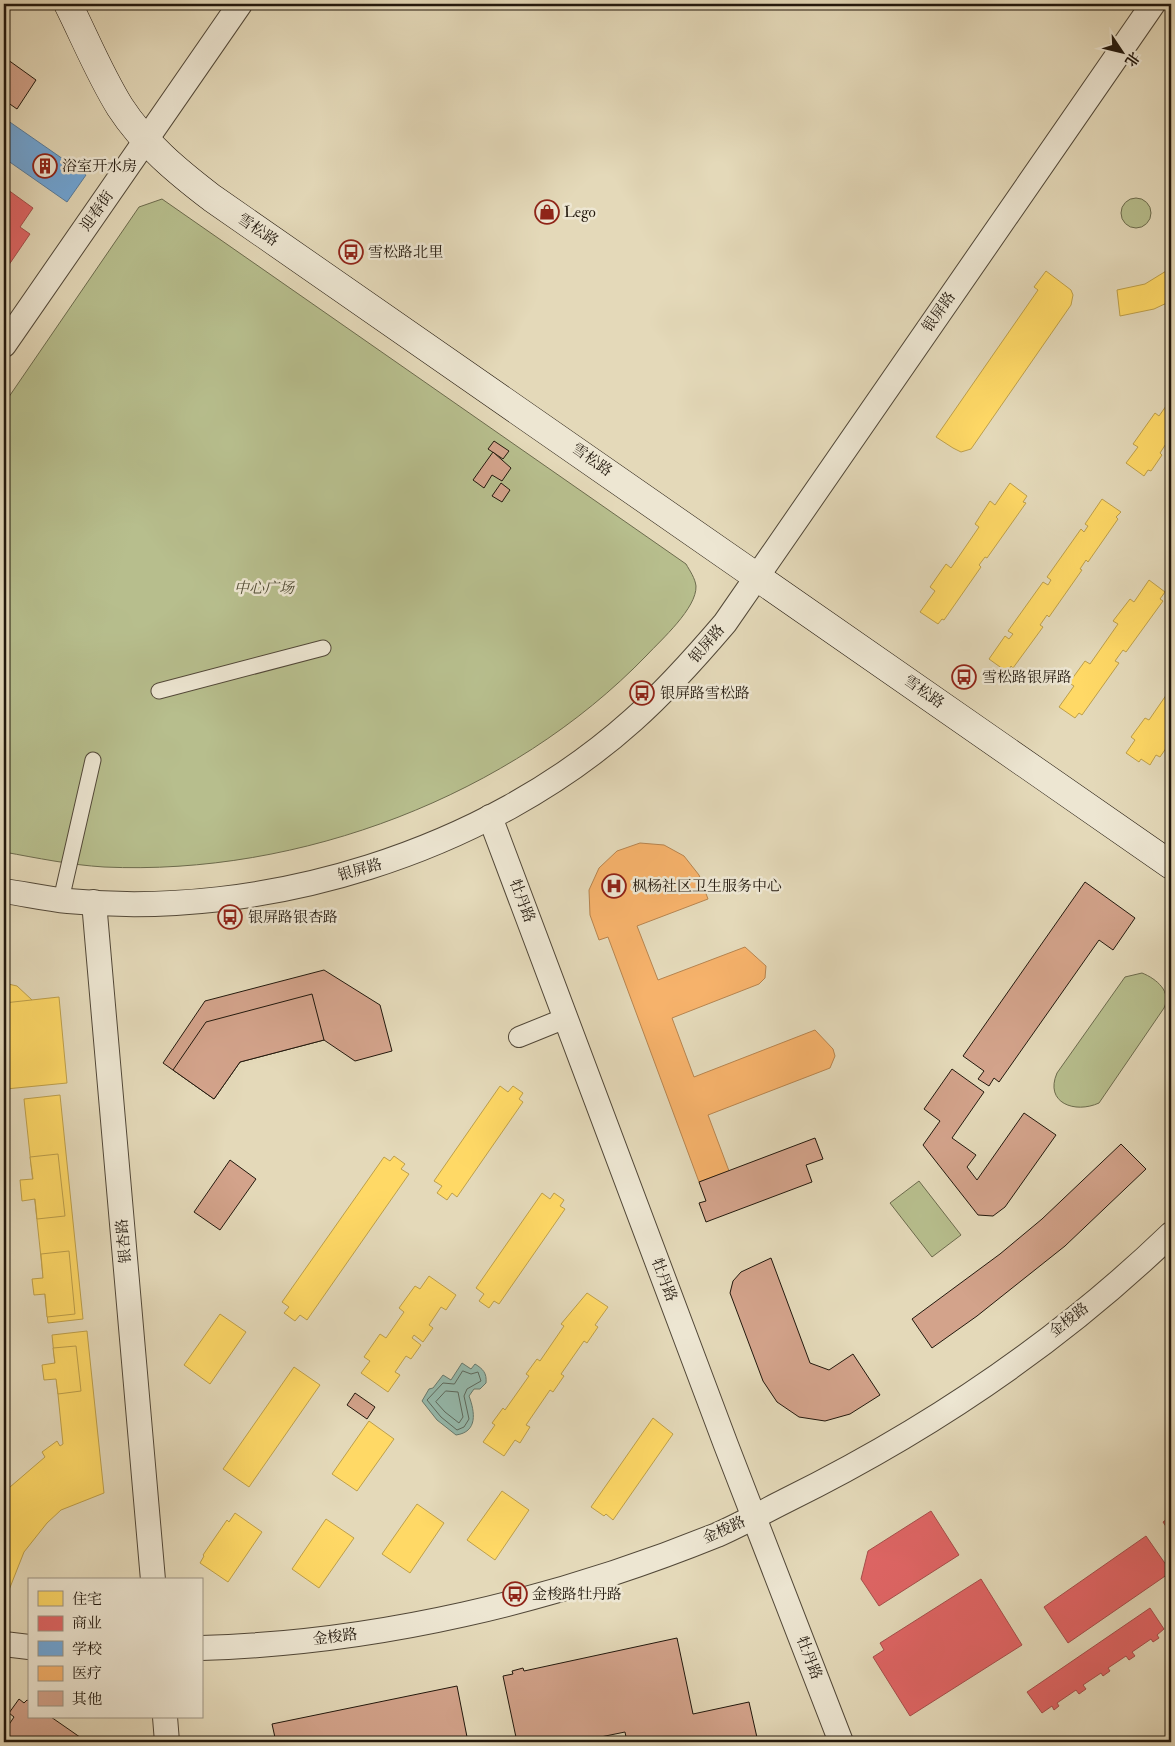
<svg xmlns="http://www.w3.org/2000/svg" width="1175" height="1746" viewBox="0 0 1175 1746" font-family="'IM FELL Double Pica','Noto Serif SC',serif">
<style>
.green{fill:#b7be8d;stroke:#6c6b4d}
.water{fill:#95baad;stroke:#67796d}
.homes{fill:#ffd966;stroke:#bd9f4b}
.shops{fill:#e06666;stroke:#a74f4b}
.schools{fill:#6fa8dc;stroke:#587d9e}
.health{fill:#f6b26b;stroke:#b6844f}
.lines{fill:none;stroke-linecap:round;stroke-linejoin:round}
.shore{stroke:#5c695d;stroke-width:1}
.building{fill:#d3a38b;stroke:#22180d}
.pedestrian-casing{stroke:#524838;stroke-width:17}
.minor-casing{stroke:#524838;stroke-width:22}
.tertiary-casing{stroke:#524838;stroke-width:26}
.secondary-casing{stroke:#22180d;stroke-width:29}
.pedestrian{stroke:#ede6d2;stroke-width:15}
.minor{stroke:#ede6d2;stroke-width:20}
.tertiary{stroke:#ede6d2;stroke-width:24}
.secondary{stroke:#ede6d2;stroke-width:28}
.labels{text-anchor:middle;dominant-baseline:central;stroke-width:5;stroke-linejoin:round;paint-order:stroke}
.poi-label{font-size:15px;fill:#22180d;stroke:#ede6d2;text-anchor:start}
.street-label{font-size:15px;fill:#22180d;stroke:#ede6d2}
.park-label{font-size:15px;font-style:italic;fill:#4f4a33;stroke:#ede6d2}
</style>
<rect width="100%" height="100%" fill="#e4d9b9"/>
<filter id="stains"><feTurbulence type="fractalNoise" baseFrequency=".004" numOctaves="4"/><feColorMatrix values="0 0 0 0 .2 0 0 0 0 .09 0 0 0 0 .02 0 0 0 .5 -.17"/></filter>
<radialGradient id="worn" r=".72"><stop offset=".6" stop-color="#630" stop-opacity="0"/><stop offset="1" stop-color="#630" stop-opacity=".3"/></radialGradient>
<g class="green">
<circle cx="1136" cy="213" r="15"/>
<path d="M 162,199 L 686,564 C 690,571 695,578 696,586 C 697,608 661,640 647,655 C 511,796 300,876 104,867 C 71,865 37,858 4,852 L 4,404 L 139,207 Z"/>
<path d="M 1142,973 C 1157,979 1172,992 1164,1008 L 1099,1103 C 1075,1114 1044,1103 1057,1073 L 1125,977 Z"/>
<path d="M 919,1181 L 961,1235 L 932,1257 L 890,1203 Z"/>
</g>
<path class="water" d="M 462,1363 L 471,1369 L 475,1364 C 483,1369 487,1373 486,1383 L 480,1389 L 474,1389 L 469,1396 C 475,1412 478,1432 456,1435 L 437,1420 L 422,1401 L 429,1389 L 433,1388 L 443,1375 L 451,1380 Z"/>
<g class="homes">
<path d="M 1171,268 L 1171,301 L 1154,309 L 1120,316 L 1117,290 L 1145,284 Z"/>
<path d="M 1046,271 L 1071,290 L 1073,295 L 1071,305 L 971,449 L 961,452 L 953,448 L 936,437 L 1038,290 L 1034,287 Z"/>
<path d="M 1171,399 L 1171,436 L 1160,453 L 1162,455 L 1151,471 L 1148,470 L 1144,476 L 1126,463 L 1138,447 L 1133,444 L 1155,413 L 1159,416 Z"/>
<path d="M 1010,483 L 1027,496 L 1023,502 L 1026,503 L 987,558 L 985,557 L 979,565 L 981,567 L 944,620 L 942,619 L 938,624 L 920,612 L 935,591 L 930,587 L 946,564 L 951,568 L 979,527 L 975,524 L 990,501 L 995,505 Z"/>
<path d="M 1102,499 L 1121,512 L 1116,517 L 1118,519 L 1088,562 L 1086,560 L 1080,569 L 1082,570 L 1049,617 L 1047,615 L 1040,625 L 1043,627 L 1013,668 L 1011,666 L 1007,672 L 989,659 L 1005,636 L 1009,639 L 1013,634 L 1008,631 L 1043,582 L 1048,585 L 1051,580 L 1047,577 L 1081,529 L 1084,532 L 1088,526 L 1085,524 Z"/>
<path d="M 1149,580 L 1165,592 L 1160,599 L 1163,601 L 1126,652 L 1123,650 L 1115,661 L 1119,663 L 1082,715 L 1079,713 L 1075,718 L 1059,707 L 1074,686 L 1069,683 L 1085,661 L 1090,664 L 1118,624 L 1113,621 L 1130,599 L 1134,602 Z"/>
<path d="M 1171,681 L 1171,741 L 1160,757 L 1156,755 L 1150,765 L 1141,759 L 1139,762 L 1126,753 L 1135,740 L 1131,737 L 1145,718 L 1149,720 L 1169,691 L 1166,689 Z"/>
<path d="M 4,983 L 17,986 L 32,1000 L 25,1027 L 4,1022 Z"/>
<path d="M 59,997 L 67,1083 L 6,1089 L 4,1003 Z"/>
<path d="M 500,1086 L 508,1092 L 513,1086 L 523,1093 L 519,1099 L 523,1102 L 457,1197 L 452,1193 L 447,1200 L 437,1193 L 442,1186 L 434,1181 Z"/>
<path d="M 60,1095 L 83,1319 L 48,1323 L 24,1099 Z"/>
<path d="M 58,1154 L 65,1216 L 37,1219 L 35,1199 L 22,1201 L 20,1180 L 33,1179 L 30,1157 Z"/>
<path d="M 394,1156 L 405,1164 L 401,1169 L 409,1174 L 307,1320 L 300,1315 L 295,1321 L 284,1313 L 289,1307 L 282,1302 L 384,1157 L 390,1161 Z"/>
<path d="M 542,1193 L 550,1199 L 554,1193 L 564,1200 L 560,1206 L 565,1209 L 499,1304 L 494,1301 L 489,1308 L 479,1301 L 484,1294 L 476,1288 Z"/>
<path d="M 69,1251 L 75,1314 L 47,1317 L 45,1294 L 34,1295 L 32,1279 L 43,1278 L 41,1254 Z"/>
<path d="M 429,1276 L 456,1295 L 446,1310 L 441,1307 L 429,1325 L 433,1328 L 423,1342 L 414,1335 L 412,1338 L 421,1345 L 411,1359 L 406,1356 L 395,1372 L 400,1375 L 388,1392 L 361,1373 L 370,1361 L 364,1357 L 380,1334 L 386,1338 L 404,1312 L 399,1308 L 415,1286 L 420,1289 Z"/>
<path d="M 587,1293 L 608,1307 L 595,1325 L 598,1327 L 587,1343 L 584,1341 L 561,1374 L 564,1376 L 553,1392 L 550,1390 L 526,1425 L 530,1427 L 520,1443 L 515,1440 L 504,1456 L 483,1442 L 495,1425 L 492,1423 L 503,1408 L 505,1410 L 529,1376 L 526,1374 L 537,1359 L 540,1361 L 564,1326 L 561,1324 Z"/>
<path d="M 220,1314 L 246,1332 L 210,1384 L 184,1365 Z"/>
<path d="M 87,1331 L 104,1493 L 61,1510 L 47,1523 L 24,1552 L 9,1590 L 4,1589 L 4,1488 L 7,1484 L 10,1487 L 45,1457 L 42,1452 L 57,1441 L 60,1446 L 63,1444 L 52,1335 Z"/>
<path d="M 76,1346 L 81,1391 L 58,1394 L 56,1379 L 44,1380 L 42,1365 L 55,1363 L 53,1348 Z"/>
<path d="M 294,1367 L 320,1385 L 249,1487 L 223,1469 Z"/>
<path d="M 653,1418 L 673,1434 L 613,1520 L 606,1514 L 604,1516 L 591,1507 Z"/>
<path d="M 369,1421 L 394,1439 L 357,1491 L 332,1474 Z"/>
<path d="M 502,1491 L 529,1510 L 495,1560 L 467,1540 Z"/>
<path d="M 417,1504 L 444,1523 L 410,1573 L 382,1554 Z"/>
<path d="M 235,1513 L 262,1532 L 228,1582 L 200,1563 L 204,1556 L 203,1555 L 227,1520 L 229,1522 Z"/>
<path d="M 326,1519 L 354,1538 L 319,1588 L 292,1569 Z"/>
</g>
<g class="shops">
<path d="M 4,187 L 33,208 L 20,227 L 30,234 L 4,272 Z"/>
<path d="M 931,1511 L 959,1555 L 879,1606 L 861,1579 L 868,1551 Z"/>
<path d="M 1171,1516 L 1171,1534 L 1163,1522 Z"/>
<path d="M 1146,1536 L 1171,1572 L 1068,1643 L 1044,1607 Z"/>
<path d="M 981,1579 L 1022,1645 L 910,1716 L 873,1657 L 884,1650 L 880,1643 Z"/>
<path d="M 1150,1608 L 1164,1629 L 1157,1635 L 1159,1638 L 1153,1642 L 1151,1639 L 1132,1652 L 1135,1656 L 1129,1660 L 1126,1656 L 1108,1668 L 1110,1671 L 1103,1676 L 1101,1673 L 1083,1685 L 1086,1689 L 1079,1694 L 1076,1690 L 1057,1703 L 1059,1706 L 1054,1710 L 1052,1706 L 1042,1713 L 1027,1692 Z"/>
</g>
<path class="schools" d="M 4,118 L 86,175 L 67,202 L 4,158 Z"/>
<path class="health" d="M 640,843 L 664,845 L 684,856 L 699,875 L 708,899 L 637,926 L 658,980 L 745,947 L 766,966 L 765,978 L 759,984 L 672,1018 L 694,1077 L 815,1030 L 833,1049 L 835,1056 L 830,1068 L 708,1115 L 729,1171 L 699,1182 L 608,937 L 599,940 L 590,915 L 589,890 L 599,868 L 617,851 Z"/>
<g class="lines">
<g class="shore">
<path d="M 463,1371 L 471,1374 L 478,1372 L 481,1381 L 467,1389 L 464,1396 L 469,1419 L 464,1427 L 457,1430 L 441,1417 L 427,1400 L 443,1383 L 454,1384 Z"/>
<path d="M 446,1391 L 458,1392 L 463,1417 L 459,1423 L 445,1412 L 436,1402 Z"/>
</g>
</g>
<g class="building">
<path d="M 4,57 L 36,80 L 17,109 L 4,100 Z"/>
<path d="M 494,441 L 509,451 L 503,459 L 488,449 Z"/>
<path d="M 493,452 L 511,468 L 502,481 L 492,475 L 484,488 L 473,480 Z"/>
<path d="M 501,483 L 510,490 L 502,502 L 492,496 Z"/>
<path d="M 1085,882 L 1135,918 L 1113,950 L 1099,940 L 999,1082 L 994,1078 L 989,1086 L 978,1079 L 984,1071 L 963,1056 Z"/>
<path d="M 324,970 L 380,1005 L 392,1051 L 355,1061 L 324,1040 L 240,1062 L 214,1099 L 163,1063 L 205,1001 Z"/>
<path d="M 312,994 L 324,1040 L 240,1062 L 214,1099 L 173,1070 L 206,1022 Z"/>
<path d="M 952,1069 L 984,1092 L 952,1138 L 976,1155 L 967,1167 L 977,1180 L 1024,1113 L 1056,1135 L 1005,1207 L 993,1216 L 978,1215 L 923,1145 L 940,1121 L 924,1109 Z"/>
<path d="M 815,1138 L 823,1159 L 806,1165 L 812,1182 L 706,1222 L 699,1203 L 706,1201 L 699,1182 Z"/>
<path d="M 1121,1144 L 1146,1169 L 1065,1246 L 977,1316 L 932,1348 L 912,1319 L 1000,1254 L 1042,1219 Z"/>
<path d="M 230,1160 L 256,1179 L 220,1230 L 194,1212 Z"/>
<path d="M 771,1258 L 810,1363 L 829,1370 L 853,1354 L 880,1395 L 850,1414 L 825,1421 L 799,1417 L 777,1402 L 763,1381 L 730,1293 L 733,1281 L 741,1272 Z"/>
<path d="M 355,1393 L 375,1407 L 367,1419 L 347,1405 Z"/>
<path d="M 677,1638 L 693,1714 L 749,1702 L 758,1742 L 627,1742 L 625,1732 L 576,1742 L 517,1742 L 503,1676 L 513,1674 L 512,1671 L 523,1668 L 524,1671 Z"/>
<path d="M 457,1686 L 468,1742 L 276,1742 L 272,1724 Z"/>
<path d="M 19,1699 L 24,1703 L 27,1700 L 29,1701 L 29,1717 L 51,1717 L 87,1742 L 14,1742 L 4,1735 L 4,1732 L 14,1717 L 9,1713 Z"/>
</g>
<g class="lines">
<g class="pedestrian-casing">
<g id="pedestrian">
<path d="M 159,691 L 323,648"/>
<path d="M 61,900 L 93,760"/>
</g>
</g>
<g class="minor-casing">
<path id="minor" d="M 519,1037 L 566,1018"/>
</g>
<g class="tertiary-casing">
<g id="tertiary">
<path d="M 4,345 L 240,4"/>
<path d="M 490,817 L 726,1445 L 841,1742"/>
<path d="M 4,891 C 25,894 47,899 68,901 C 264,920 486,852 633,720 C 667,690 696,657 725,623 L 1153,4"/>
<path d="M 94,902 L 153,1580"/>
<path d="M 4,1644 L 29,1647"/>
<path d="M 201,1648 C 377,1643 554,1601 717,1535 C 740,1525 763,1512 785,1501 C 925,1432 1059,1342 1171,1234"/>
<path d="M 165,1717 L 167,1742"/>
</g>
</g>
<g class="secondary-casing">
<path id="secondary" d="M 68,4 C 85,38 100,75 120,107 C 144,144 178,172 212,198 L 1171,865"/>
</g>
<use href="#pedestrian" class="pedestrian"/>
<use href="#minor" class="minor"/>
<use href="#tertiary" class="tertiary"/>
<use href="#secondary" class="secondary"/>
</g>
<defs>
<g id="building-ring" transform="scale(1.25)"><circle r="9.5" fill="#ede6d2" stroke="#8f2418" stroke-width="1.5"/><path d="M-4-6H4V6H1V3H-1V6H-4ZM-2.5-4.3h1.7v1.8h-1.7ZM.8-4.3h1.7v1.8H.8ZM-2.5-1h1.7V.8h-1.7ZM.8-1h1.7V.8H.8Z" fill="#8f2418"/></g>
<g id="shop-ring" transform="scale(1.25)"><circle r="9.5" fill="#ede6d2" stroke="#8f2418" stroke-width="1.5"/><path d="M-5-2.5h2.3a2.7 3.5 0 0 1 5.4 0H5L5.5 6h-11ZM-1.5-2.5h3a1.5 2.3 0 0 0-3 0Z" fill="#8f2418"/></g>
<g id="bus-ring" transform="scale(1.25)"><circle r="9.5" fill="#ede6d2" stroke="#8f2418" stroke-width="1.5"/><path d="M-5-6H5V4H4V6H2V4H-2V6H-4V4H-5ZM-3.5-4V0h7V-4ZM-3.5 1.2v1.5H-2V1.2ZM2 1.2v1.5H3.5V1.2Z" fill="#8f2418"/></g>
<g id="hospital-ring" transform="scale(1.25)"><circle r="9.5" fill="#ede6d2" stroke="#8f2418" stroke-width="1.5"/><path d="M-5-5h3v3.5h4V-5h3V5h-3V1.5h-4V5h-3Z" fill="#8f2418"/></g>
</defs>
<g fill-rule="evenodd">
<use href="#building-ring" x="45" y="166"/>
<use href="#shop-ring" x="547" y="212"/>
<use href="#bus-ring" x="351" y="252"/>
<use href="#bus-ring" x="964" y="677"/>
<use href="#bus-ring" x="642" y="693"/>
<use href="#hospital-ring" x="614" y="886"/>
<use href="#bus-ring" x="230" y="917"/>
<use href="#bus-ring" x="515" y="1594"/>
</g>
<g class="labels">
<g class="poi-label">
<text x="62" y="166">浴室开水房</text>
<text x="564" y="212">Lego</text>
<text x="368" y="252">雪松路北里</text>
<text x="982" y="677">雪松路银屏路</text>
<text x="660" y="693">银屏路雪松路</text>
<text x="632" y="886">枫杨社区卫生服务中心</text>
<text x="248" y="917">银屏路银杏路</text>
<text x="532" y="1594">金梭路牡丹路</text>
</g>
<g class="street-label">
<text transform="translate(97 211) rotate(-55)">迎春街</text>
<text transform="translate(258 230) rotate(34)">雪松路</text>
<text transform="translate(939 312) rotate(-55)">银屏路</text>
<text transform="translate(592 460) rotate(35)">雪松路</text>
<text transform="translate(707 644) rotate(-49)">银屏路</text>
<text transform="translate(924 692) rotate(35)">雪松路</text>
<text transform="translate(360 870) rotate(-16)">银屏路</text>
<text transform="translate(522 901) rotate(69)">牡丹路</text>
<text transform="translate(124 1241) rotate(-95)">银杏路</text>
<text transform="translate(664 1280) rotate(69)">牡丹路</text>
<text transform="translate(1069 1320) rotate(-38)">金梭路</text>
<text transform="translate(724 1530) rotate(-24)">金梭路</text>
<text transform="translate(335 1637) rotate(-7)">金梭路</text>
<text transform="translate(809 1658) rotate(69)">牡丹路</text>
</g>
<g class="park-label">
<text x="264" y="588">中心广场</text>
</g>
</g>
<rect width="1175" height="1746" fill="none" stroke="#e4d9b9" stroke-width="20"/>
<rect x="5" y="5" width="1165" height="1736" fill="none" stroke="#22180d" stroke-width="2.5"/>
<rect x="10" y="10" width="1155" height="1726" fill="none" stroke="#22180d"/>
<rect x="28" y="1578" width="175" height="140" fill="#ede6d2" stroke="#9c9483"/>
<rect x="38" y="1591" width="25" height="15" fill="#ffd966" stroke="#9c9483"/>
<text x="72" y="1604" font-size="15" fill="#22180d">住宅</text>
<rect x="38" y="1616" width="25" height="15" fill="#e06666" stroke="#9c9483"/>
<text x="72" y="1628" font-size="15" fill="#22180d">商业</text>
<rect x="38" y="1641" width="25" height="15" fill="#6fa8dc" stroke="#9c9483"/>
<text x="72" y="1654" font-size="15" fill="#22180d">学校</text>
<rect x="38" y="1666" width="25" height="15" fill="#f6b26b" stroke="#9c9483"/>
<text x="72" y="1678" font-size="15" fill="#22180d">医疗</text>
<rect x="38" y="1691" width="25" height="15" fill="#d3a38b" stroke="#9c9483"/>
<text x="72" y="1704" font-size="15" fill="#22180d">其他</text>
<g transform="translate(1122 52) rotate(125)" stroke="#ede6d2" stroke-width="4" paint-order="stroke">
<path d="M0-4L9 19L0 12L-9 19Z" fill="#22180d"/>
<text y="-8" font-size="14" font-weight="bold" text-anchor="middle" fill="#22180d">北</text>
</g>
<rect width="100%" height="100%" filter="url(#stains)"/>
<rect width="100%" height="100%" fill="url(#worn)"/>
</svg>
